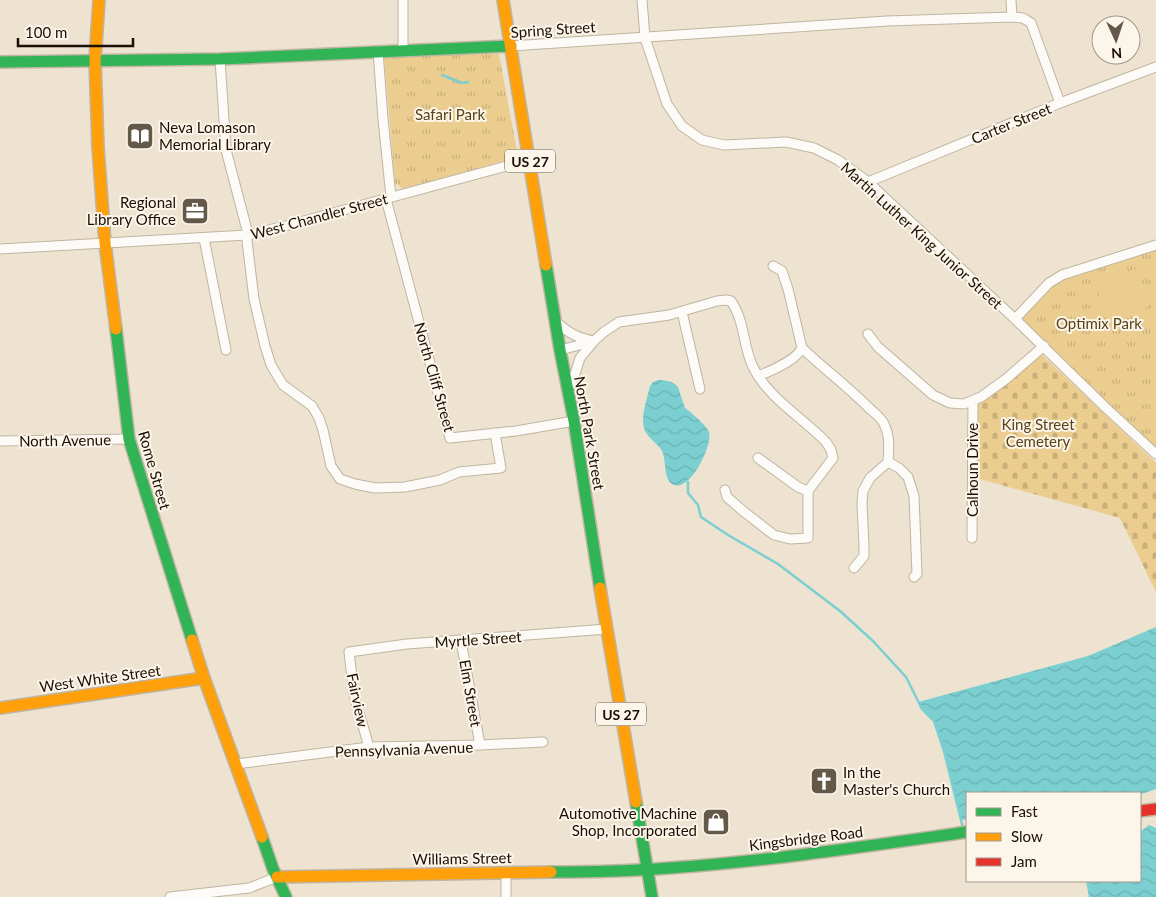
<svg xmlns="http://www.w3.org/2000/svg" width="1156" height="897" viewBox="0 0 1156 897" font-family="Lato,sans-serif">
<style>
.grass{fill:url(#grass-tufts)}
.cemetery{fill:url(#cemetery-stones)}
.pitch{fill:#ebcd90}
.water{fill:url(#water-waves)}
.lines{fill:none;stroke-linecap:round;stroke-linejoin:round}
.stream{stroke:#7ccfd1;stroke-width:2.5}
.street-casing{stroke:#bfb5a1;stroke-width:11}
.fast-casing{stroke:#bfb5a1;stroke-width:14}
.slow-casing{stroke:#bfb5a1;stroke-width:14}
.jam-casing{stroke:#bfb5a1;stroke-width:14}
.street{stroke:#fcfbf8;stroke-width:9}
.fast{stroke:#30b455;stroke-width:11}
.slow{stroke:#ff9f0a;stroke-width:11}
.jam{stroke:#e5322d;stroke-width:11}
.labels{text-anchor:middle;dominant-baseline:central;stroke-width:4;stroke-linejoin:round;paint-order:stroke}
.shield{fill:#fcf5ea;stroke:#5e5446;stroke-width:1}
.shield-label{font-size:14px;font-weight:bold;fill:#1a0f00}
.street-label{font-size:15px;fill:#1a0f00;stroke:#fcf5ea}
.park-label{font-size:15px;fill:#584317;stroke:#fcf5ea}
.poi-label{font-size:15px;fill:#1a0f00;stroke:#fcf5ea;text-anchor:start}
</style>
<defs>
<pattern id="grass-tufts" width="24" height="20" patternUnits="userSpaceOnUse" patternTransform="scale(1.25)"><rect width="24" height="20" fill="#ebcd90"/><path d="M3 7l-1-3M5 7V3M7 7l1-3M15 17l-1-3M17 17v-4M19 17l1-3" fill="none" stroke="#c9af7a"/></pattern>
<pattern id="cemetery-stones" width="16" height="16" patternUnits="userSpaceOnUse" patternTransform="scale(1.25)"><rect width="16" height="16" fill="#ebcd90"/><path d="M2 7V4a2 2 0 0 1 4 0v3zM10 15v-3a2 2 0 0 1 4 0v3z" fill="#c9af7a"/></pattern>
<pattern id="water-waves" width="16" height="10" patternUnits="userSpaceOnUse" patternTransform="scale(1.25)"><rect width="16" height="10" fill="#7ccfd1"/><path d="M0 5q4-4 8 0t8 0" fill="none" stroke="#6bb1b2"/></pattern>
</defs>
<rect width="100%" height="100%" fill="#ede3d0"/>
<g class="grass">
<path d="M 499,54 L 518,157 L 403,189 L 395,183 L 384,58 L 387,55 Z"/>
<path d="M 1156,245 L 1156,450 L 1015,319 L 1049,283 Z"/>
</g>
<path class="cemetery" d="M 1040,353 L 1156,463 L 1156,592 L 1120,518 L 976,478 L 976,404 Z"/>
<path class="pitch" d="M 1135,269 L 1148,307 L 1108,320 L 1094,282 Z"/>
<g class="water">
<path d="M 658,380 C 665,380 673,381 678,387 L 685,408 C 691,412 706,425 709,432 C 713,445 691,490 675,485 C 673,485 670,483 669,481 C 664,474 666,459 662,451 C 659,445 651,440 647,434 C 638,422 647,400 650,386 L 653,382 Z"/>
<path d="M 1156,627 L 1156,789 L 1145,793 L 1140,794 L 1140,793 L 967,793 L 967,819 L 961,820 L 944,751 L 934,721 L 918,702 L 1088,656 Z"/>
<path d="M 1149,825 L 1156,828 L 1156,897 L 1089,897 L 1086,881 L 1140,881 L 1140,832 Z"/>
</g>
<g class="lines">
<g class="stream">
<path d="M 442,75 L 462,83 L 468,82"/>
<path d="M 688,482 L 688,493 L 698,505 L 701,517 L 728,535 L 778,564 L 840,611 L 873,641 L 906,677 L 922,709 L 934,721 L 944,751 L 963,828"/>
</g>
<g class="street-casing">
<g id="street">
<path d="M 403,0 L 403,51"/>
<path d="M 642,0 L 645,38 L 667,104 L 682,126 L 702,140 L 724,145 L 786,142 L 814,148 L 838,160 L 868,182 L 1015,319 L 1105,407 L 1156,454"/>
<path d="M 1011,0 L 1012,17"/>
<path d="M 511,46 L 887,21 L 1012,17 L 1023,18 L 1031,23 L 1060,103"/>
<path d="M 378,51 L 383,119 L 391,197"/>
<path d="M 220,59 L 226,150 L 247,230 L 247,241 L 254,299 L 265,346 L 271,365 L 283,385 L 312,406 L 319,418 L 323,430 L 331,466 L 340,479 L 355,484 L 375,488 L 405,487 L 440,480 L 459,472 L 501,468 L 495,433"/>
<path d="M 868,182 L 1060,103 L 1156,67"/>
<path d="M 386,199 L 450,438 L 516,431 L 574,421"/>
<path d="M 204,238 L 226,350"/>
<path d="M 0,249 L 247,235 L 285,226 L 529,160"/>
<path d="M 682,312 L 700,389"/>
<path d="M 1015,319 L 1049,283 L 1062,275 L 1156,245"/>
<path d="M 556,322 C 569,333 577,338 594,341"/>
<path d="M 868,334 L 878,347 L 933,395 L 950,403 L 964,404 L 981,397 L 1006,379 L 1044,346"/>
<path d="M 802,348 C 823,368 847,386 868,407 C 873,412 881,417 884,424 C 890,436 889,448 888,462 L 870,478 L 863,491 L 862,504 L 864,546 L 864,556 L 854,568"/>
<path d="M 560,350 L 591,342"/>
<path d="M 758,376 C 771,371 796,360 802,348 L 788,289 L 782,271 L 773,266"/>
<path d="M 568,388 L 575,374 L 580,358 L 594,341 L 604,332 L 619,322 L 669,315 L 717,301 L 726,300 L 731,301 C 745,321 743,347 753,367 C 769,399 802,417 826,442 L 831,450 L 833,458 L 808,491 L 808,538 L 790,539 L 774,535 L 743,511 L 727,497 L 725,490"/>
<path d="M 0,441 L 129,439"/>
<path d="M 758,458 L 798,487 L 808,491"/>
<path d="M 888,462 L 899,468 L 908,477 L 914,496 L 917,574 L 914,577"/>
<path d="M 972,538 L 973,401"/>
<path d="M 461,641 L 480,745"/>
<path d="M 369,747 L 354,695 L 349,652 L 407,644 L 607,629"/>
<path d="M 236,764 L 369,747 L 480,745 L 543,742"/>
<path d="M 170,897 L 249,888 L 277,877"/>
<path d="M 506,897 L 506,873"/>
</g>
</g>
<g class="fast-casing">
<g id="fast">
<path d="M 0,62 L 220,59 L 511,46"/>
<path d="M 546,265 L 560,350 L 574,421 L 600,588"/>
<path d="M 116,329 L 129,439 L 192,640"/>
<path d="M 636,802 L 652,897"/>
<path d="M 262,837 L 273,869 L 286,897"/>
<path d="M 551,872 C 590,872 630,871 669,868 C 769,861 868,846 967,832"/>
</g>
</g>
<g class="slow-casing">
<g id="slow">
<path d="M 99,0 L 95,60 L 98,147 L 105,243 L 116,329"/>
<path d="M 503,0 L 546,265"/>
<path d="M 600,588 L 636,802"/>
<path d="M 192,640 L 204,678 L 262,837"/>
<path d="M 0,708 L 204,678"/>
<path d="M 277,877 L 551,872"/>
</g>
</g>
<g class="jam-casing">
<path id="jam" d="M 1140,811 L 1156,809"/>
</g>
<use href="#street" class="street"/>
<use href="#fast" class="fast"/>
<use href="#slow" class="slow"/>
<use href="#jam" class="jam"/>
</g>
<defs>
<g id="library-square" transform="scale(1.4375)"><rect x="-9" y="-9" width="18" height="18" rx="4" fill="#645949" stroke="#fcf5ea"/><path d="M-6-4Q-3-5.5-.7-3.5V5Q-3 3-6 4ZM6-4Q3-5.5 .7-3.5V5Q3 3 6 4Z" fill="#fff"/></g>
<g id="office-square" transform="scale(1.4375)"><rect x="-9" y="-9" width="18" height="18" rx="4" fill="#645949" stroke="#fcf5ea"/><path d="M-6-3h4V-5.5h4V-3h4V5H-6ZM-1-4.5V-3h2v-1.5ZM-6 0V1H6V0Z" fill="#fff"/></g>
<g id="church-square" transform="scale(1.4375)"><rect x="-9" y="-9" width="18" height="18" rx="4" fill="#645949" stroke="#fcf5ea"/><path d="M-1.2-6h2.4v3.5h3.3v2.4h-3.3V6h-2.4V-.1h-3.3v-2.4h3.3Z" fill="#fff"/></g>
<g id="shop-square" transform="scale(1.4375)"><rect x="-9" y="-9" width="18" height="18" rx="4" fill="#645949" stroke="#fcf5ea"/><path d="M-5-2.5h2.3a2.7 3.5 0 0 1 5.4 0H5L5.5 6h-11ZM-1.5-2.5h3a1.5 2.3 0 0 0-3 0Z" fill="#fff"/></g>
</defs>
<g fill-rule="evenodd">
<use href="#library-square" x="140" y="136"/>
<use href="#office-square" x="195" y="211"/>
<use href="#church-square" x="824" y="781"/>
<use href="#shop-square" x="716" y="822"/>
</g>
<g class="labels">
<g class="shield">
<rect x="505" y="149.5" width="50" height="23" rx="4"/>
<rect x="596" y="702.5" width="50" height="23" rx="4"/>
</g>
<g class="shield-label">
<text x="530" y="161">US 27</text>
<text x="621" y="714">US 27</text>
</g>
<g class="street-label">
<text transform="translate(553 29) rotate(-4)">Spring Street</text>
<text transform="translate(1011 123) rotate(-22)">Carter Street</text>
<text transform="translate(319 216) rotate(-15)">West Chandler Street</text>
<text transform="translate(922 235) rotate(42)">Martin Luther King Junior Street</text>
<text transform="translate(435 377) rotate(74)">North Cliff Street</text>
<text transform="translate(590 433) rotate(80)">North Park Street</text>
<text transform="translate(65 440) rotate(-1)">North Avenue</text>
<text transform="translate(155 470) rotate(74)">Rome Street</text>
<text transform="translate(972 470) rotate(-90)">Calhoun Drive</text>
<text transform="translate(478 639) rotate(-4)">Myrtle Street</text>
<text transform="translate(100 678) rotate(-8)">West White Street</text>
<text transform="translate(471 693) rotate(80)">Elm Street</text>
<text transform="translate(358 700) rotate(78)">Fairview</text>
<text transform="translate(404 749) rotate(-2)">Pennsylvania Avenue</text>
<text transform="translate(806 838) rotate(-7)">Kingsbridge Road</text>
<text transform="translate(462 858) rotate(-1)">Williams Street</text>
</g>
<g class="park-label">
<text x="450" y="114">Safari Park</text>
<text x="1099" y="323">Optimix Park</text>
<text x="1038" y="424">King Street<tspan x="1038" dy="17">Cemetery</tspan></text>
</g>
<g class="poi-label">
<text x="159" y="127">Neva Lomason<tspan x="159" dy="17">Memorial Library</tspan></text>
<text x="176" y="202" text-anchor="end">Regional<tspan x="176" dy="17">Library Office</tspan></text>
<text x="843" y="772">In the<tspan x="843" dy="17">Master's Church</tspan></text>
<text x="697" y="813" text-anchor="end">Automotive Machine<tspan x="697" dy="17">Shop, Incorporated</tspan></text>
</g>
</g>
<rect x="966" y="792" width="175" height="90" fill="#fcf5ea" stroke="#a2998c"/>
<rect x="976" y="808" width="25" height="8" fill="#30b455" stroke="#a2998c"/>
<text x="1011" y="817" font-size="15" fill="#1a0f00">Fast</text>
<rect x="976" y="833" width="25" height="8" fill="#ff9f0a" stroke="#a2998c"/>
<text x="1011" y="842" font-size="15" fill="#1a0f00">Slow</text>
<rect x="976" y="858" width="25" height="8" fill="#e5322d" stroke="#a2998c"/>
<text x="1011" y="867" font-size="15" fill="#1a0f00">Jam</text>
<g transform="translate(1116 40) rotate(177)"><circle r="24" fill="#fcf5ea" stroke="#a2998c"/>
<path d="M0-4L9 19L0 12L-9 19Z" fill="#645949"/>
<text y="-8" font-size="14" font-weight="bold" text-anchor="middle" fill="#1a0f00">N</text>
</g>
<path d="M18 38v8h115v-8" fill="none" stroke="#1a0f00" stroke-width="2.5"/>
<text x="25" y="38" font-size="15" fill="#1a0f00" stroke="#fcf5ea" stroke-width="4" paint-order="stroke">100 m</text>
</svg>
